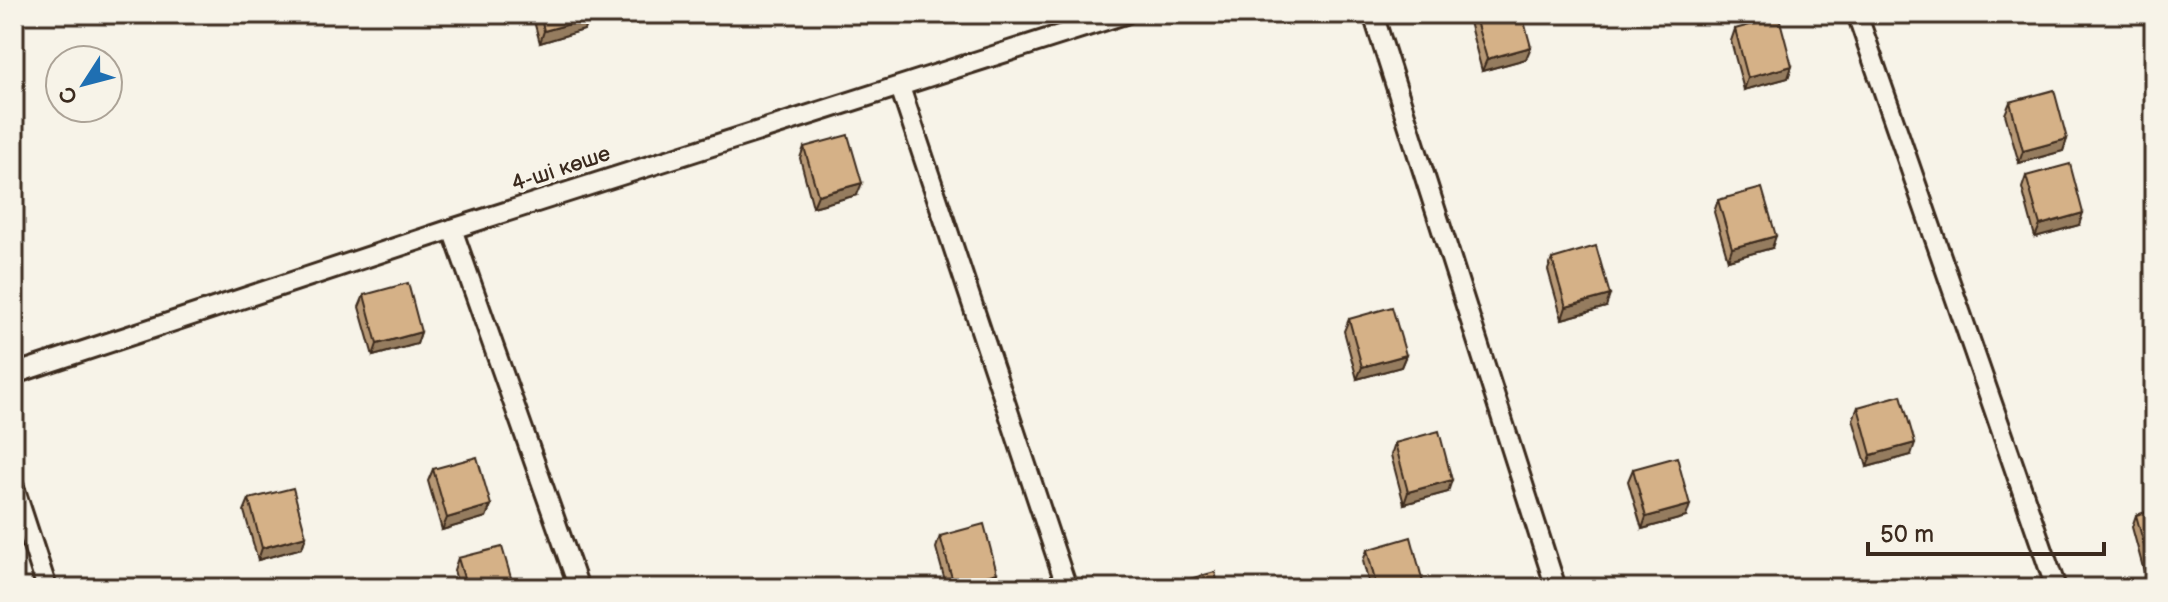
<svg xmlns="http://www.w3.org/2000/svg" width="2168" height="602" viewBox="0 0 2168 602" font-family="'Balsamiq Sans',sans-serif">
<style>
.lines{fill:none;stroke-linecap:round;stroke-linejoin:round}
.service-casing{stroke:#3b2a1e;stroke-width:24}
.service{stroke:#f7f3e8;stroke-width:18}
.wall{fill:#b79874;stroke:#3b2a1e;stroke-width:2}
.shaded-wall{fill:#957c5e;stroke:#3b2a1e;stroke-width:2}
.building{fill:#d5b187;stroke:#3b2a1e;stroke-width:2}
.labels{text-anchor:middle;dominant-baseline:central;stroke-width:8;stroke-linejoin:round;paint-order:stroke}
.street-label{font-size:22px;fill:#3b2a1e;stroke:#f7f3e8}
</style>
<rect width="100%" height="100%" fill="#f7f3e8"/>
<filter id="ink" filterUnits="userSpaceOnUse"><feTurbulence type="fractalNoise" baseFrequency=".0125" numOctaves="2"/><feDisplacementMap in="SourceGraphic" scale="16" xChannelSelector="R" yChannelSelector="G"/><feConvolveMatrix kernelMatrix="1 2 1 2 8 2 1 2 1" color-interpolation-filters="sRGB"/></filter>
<g filter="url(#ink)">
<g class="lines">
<g class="service-casing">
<g id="service">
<path d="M 1373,14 L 1556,588"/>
<path d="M 1857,14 L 2056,588"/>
<path d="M 900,87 L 1067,588"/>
<path d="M 452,229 L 579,588"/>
<path d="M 14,374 L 452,229 L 1125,14"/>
<path d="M 14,487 L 47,588"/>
</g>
</g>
<use href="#service" class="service"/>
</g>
<g class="wall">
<path d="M 532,14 L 587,14 L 584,30 L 540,43 Z"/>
<path d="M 1472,14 L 1522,14 L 1526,59 L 1482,71 L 1469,22 Z"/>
<path d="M 1735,29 L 1792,66 L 1788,78 L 1744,90 L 1731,41 Z"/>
<path d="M 2010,102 L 2067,139 L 2063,151 L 2019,163 L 2005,114 Z"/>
<path d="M 804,147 L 857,195 L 813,207 L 800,158 Z"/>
<path d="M 2026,176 L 2079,225 L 2035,237 L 2022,188 Z"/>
<path d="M 1718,200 L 1772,248 L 1728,260 L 1714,212 Z"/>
<path d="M 1552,259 L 1606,307 L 1562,319 L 1548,270 Z"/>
<path d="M 364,295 L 421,332 L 417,344 L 373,356 L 359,307 Z"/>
<path d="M 1349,319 L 1406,355 L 1401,367 L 1357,379 L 1344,331 Z"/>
<path d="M 1858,407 L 1911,455 L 1867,467 L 1853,419 Z"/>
<path d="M 1395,443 L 1448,492 L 1404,504 L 1391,455 Z"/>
<path d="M 433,469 L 491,505 L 486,517 L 442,530 L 428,481 Z"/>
<path d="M 1633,469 L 1686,517 L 1642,529 L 1628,481 Z"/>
<path d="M 249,499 L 306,536 L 302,548 L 258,560 L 244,511 Z"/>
<path d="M 2154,510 L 2154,573 L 2145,575 L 2132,527 L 2136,515 Z"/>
<path d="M 940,536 L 997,573 L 993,585 L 981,588 L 947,588 L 936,548 Z"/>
<path d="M 1367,550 L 1424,586 L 1424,588 L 1370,588 L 1363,561 Z"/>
<path d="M 458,558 L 514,588 L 459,588 L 454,570 Z"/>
</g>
<g class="shaded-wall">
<path d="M 1966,14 L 1987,14 L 1964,20 Z"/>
<path d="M 588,19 L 584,30 L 540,43 L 544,31 Z"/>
<path d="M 1531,47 L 1526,59 L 1482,71 L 1487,59 Z"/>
<path d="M 1792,66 L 1788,78 L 1744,90 L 1748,78 Z"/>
<path d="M 2067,139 L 2063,151 L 2019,163 L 2023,151 Z"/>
<path d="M 862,183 L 857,195 L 813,207 L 818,195 Z"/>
<path d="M 2083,213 L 2079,225 L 2035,237 L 2040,225 Z"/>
<path d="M 1776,236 L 1772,248 L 1728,260 L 1732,248 Z"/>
<path d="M 1610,295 L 1606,307 L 1562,319 L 1566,307 Z"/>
<path d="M 421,332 L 417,344 L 373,356 L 377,344 Z"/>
<path d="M 1406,355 L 1401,367 L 1357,379 L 1362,367 Z"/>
<path d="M 1915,443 L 1911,455 L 1867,467 L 1871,455 Z"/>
<path d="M 1452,480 L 1448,492 L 1404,504 L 1408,492 Z"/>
<path d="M 491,505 L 486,517 L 442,530 L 447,518 Z"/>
<path d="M 1690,505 L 1686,517 L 1642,529 L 1646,517 Z"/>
<path d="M 306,536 L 302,548 L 258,560 L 262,548 Z"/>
<path d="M 2154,562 L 2154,573 L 2145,575 L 2149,563 Z"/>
<path d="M 997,573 L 993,585 L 981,588 L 952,588 L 954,585 Z"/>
</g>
<g class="building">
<path d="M 540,14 L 587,14 L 588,19 L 544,31 Z"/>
<path d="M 1474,14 L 1522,14 L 1531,47 L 1487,59 Z"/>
<path d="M 1779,17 L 1792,66 L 1748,78 L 1735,29 Z"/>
<path d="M 2054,90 L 2067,139 L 2023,151 L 2010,102 Z"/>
<path d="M 848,135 L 862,183 L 818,195 L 804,147 Z"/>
<path d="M 2070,164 L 2083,213 L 2040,225 L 2026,176 Z"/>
<path d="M 1762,188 L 1776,236 L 1732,248 L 1718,200 Z"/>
<path d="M 1596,246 L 1610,295 L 1566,307 L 1552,259 Z"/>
<path d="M 408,283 L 421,332 L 377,344 L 364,295 Z"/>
<path d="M 1392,307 L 1406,355 L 1362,367 L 1349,319 Z"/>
<path d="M 1901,395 L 1915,443 L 1871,455 L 1858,407 Z"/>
<path d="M 1439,431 L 1452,480 L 1408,492 L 1395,443 Z"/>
<path d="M 477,457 L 491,505 L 447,518 L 433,469 Z"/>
<path d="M 1677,457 L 1690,505 L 1646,517 L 1633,469 Z"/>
<path d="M 293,488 L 306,536 L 262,548 L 249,499 Z"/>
<path d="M 2154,510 L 2154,562 L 2149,563 L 2136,515 Z"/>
<path d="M 984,524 L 997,573 L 954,585 L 940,536 Z"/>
<path d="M 1411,537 L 1424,586 L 1418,588 L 1377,588 L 1367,550 Z"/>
<path d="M 502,547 L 514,588 L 467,588 L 458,558 Z"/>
<path d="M 1215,572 L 1219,588 L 1172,588 L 1171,584 Z"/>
</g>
</g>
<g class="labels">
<g class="street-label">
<text transform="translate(561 169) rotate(-18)">4-ші көше</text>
</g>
</g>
<rect width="2168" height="602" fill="none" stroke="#f7f3e8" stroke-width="48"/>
<rect x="24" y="24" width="2120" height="554" fill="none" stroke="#3b2a1e" stroke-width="3" filter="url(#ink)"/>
<g transform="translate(84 84) rotate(234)"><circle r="38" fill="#f7f3e8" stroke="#aca397" stroke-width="2"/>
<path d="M0-6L14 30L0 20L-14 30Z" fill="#1f6fb2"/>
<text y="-12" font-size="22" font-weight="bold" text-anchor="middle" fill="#3b2a1e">С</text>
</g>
<path d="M1868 542v12h236v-12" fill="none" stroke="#3b2a1e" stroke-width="4"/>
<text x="1880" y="542" font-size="24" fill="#3b2a1e" stroke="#f7f3e8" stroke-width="6" paint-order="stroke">50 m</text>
</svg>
